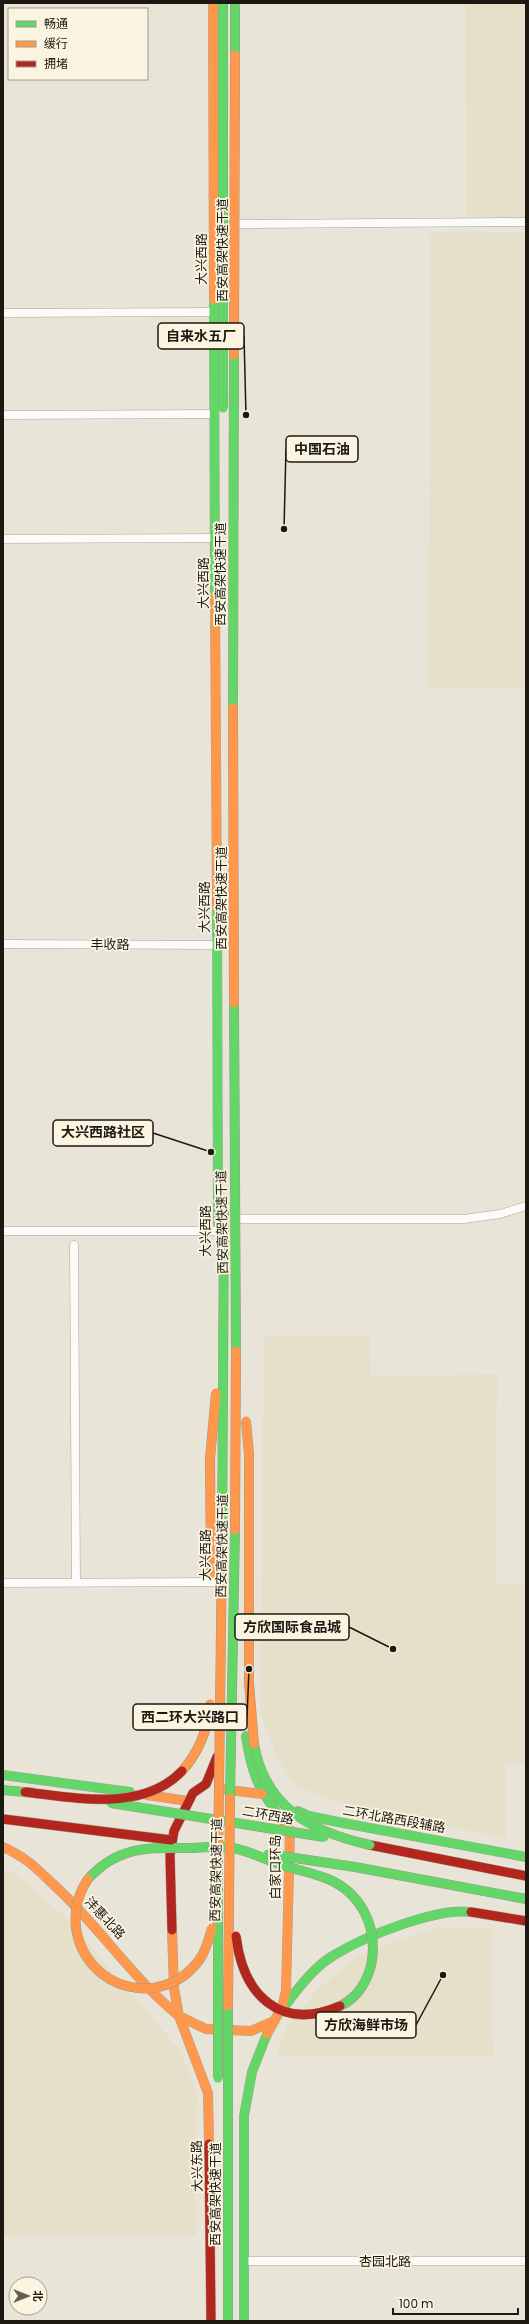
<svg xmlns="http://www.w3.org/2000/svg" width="529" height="2324" viewBox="0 0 529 2324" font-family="Poppins,'Noto Sans SC',sans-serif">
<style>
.built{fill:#e6dfca}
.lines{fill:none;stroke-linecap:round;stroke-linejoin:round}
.street-casing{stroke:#a8a59d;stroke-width:9}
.fast-casing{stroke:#a8a59d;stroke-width:10}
.slow-casing{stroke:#a8a59d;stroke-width:10}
.jam-casing{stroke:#a8a59d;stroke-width:10}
.street{stroke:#fcfbf9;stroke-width:8}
.fast{stroke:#63d668;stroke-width:9}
.slow{stroke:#ff974d;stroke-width:9}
.jam{stroke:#b3261e;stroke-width:9}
.fast-bridge-casing{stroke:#9f9987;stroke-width:10;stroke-linecap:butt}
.slow-bridge-casing{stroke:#9f9987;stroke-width:10;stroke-linecap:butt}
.jam-bridge-casing{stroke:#9f9987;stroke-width:10;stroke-linecap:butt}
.fast-bridge{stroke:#63d668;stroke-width:9}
.slow-bridge{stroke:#ff974d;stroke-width:9}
.jam-bridge{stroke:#b3261e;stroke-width:9}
.labels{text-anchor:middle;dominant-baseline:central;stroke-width:3.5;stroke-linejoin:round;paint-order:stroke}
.street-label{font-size:13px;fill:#1b1912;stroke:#fbf4e0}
.leader{fill:none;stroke:#1b1912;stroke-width:1.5}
.callout-dot{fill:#1b1912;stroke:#fbf4e0;stroke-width:1.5}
.callout{fill:#fbf4e0;stroke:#1b1912;stroke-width:1.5}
.callout-label{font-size:14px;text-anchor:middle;font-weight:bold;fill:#1b1912}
</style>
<rect width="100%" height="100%" fill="#e8e4d8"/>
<g class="built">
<path d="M 465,3 L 526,3 L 526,218 L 466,217 Z"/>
<path d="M 526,232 L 526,689 L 428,689 L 431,233 Z"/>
<path d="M 264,1337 L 370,1337 L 371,1377 L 497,1374 L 496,1585 L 526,1584 L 526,1764 L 505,1763 L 506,1839 L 338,1802 L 295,1786 L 276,1755 L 260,1712 Z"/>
<path d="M 3,1870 L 14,1873 L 62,1914 L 177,2047 L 197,2090 L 195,2236 L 3,2237 Z"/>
<path d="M 440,1927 L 492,1928 L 493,2056 L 276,2056 L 287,2026 L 320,1987 L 356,1957 L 398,1940 Z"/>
</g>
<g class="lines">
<g class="street-casing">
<g id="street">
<path d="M 241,224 L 526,222"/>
<path d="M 3,313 L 215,312"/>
<path d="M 3,415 L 215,414"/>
<path d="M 3,539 L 216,538"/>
<path d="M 3,944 L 217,945"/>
<path d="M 241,1219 L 464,1219 L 500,1214 L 526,1206"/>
<path d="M 3,1231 L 218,1231"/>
<path d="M 74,1245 L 76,1582"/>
<path d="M 3,1583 L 217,1582"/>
<path d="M 244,2261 L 526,2261"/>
</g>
</g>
<g class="fast-casing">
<g id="fast">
<path d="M 214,300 L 215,597"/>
<path d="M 217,907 L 218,1223"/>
<path d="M 246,1736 C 252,1777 259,1790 284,1822"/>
<path d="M 3,1775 L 130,1792"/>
<path d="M 298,1811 L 309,1816 L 343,1823 L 526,1857"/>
<path d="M 283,2008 C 298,1989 314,1966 336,1954 C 366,1936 437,1907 471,1912"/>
<path d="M 244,2321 L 244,2116 L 252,2072 L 267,2034"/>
</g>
</g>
<g class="slow-casing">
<g id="slow">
<path d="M 213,3 L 214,300"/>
<path d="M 215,597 L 217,907"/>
<path d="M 220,1789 L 262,1794"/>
<path d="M 147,1795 L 188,1801"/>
<path d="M 3,1847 C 27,1858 36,1868 54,1885 C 99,1926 132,1978 179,2016"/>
<path d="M 172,1930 L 174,1988 L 179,2016 L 208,2093 L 209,2144"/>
<path d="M 179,2016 L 206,2029 L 251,2031 L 274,2021"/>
<path d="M 267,2034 L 282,2007 L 286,1991 L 290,1830 L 284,1822"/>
</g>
</g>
<g class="jam-casing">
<g id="jam">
<path d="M 370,1845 L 526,1876"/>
<path d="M 471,1912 L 526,1921"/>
<path d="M 172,1930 L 170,1855 L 174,1831 L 193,1793 L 206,1784 L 217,1757"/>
<path d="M 209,2144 L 211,2321"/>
</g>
</g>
<use href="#street" class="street"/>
<use href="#fast" class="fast"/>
<use href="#slow" class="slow"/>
<use href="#jam" class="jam"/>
<g class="fast-bridge-casing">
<g id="fast-bridge">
<path d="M 223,3 L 223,408"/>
<path d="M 235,55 L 235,3"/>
<path d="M 233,708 L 234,355"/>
<path d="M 234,1003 L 236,1351"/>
<path d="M 222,1549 L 224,1210"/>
<path d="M 254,1744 C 265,1808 312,1832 370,1845"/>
<path d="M 3,1790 L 35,1793"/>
<path d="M 230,1798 L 235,1530"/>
<path d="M 111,1803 L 324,1837"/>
<path d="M 268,1854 L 355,1867 L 526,1899"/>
<path d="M 218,1866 L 218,2078"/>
<path d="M 88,1879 C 119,1845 149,1848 191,1848 C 205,1848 219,1845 233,1848 C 250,1851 265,1860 282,1865 C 297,1870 313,1873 328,1879 C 361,1893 377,1926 372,1960 C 369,1979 358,1998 340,2006"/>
<path d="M 228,2006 L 228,2321"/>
</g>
</g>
<g class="slow-bridge-casing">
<g id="slow-bridge">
<path d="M 234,355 L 235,55"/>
<path d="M 233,708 L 234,1003"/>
<path d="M 246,1421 L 249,1455 L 249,1683 L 254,1744"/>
<path d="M 235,1530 L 236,1351"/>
<path d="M 211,1574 L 210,1459 L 216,1393"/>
<path d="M 182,1771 C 199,1752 208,1729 210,1704"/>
<path d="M 218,1866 L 222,1549"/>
<path d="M 88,1879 C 78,1894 74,1910 76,1928 C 85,1990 163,2011 200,1959 C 206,1950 209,1939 212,1928"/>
<path d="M 228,2006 L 230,1798"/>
</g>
</g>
<g class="jam-bridge-casing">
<g id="jam-bridge">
<path d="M 25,1792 C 76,1798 143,1812 182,1771"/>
<path d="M 3,1819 L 171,1840"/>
<path d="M 236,1936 C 243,1995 280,2032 340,2006"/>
</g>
</g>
<use href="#fast-bridge" class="fast-bridge"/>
<use href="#slow-bridge" class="slow-bridge"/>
<use href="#jam-bridge" class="jam-bridge"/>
</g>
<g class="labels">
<g class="street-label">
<text transform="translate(222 250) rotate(-90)">西安高架快速干道</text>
<text transform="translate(201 259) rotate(-90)">大兴西路</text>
<text transform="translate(220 574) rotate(-90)">西安高架快速干道</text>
<text transform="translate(203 583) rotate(-90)">大兴西路</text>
<text transform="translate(221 898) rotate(-90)">西安高架快速干道</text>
<text transform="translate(204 907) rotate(-90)">大兴西路</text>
<text x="110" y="944">丰收路</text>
<text transform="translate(222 1222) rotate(-91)">西安高架快速干道</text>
<text transform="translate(205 1231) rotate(-90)">大兴西路</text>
<text transform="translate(222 1546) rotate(-89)">西安高架快速干道</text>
<text transform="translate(205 1555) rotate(-90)">大兴西路</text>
<text transform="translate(268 1815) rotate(10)">二环西路</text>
<text transform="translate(394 1819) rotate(10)">二环北路西段辅路</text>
<text transform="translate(275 1867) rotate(-90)">白家口环岛</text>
<text transform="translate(216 1870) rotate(-89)">西安高架快速干道</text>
<text transform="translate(105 1918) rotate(47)">沣惠北路</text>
<text transform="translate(197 2166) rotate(-91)">大兴东路</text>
<text transform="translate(215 2194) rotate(-90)">西安高架快速干道</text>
<text x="385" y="2261">杏园北路</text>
</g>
</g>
<path class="leader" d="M246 415L244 336M284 529L286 449M211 1152L153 1133M393 1649L349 1627M249 1669L247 1717M443 1975L416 2025"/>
<g class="callout-dot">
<circle cx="246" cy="415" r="4"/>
<circle cx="284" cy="529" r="4"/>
<circle cx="211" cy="1152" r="4"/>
<circle cx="393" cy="1649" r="4"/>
<circle cx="249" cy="1669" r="4"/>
<circle cx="443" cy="1975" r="4"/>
</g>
<g class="callout">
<rect x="158" y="323" width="86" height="26" rx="4"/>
<rect x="286" y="436" width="72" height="26" rx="4"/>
<rect x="53" y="1120" width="100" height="26" rx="4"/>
<rect x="235" y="1614" width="114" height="26" rx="4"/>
<rect x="133" y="1704" width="114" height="26" rx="4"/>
<rect x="316" y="2012" width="100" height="26" rx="4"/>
</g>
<g class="callout-label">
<text x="201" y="341">自来水五厂</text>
<text x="322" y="454">中国石油</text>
<text x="103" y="1137">大兴西路社区</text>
<text x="292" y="1632">方欣国际食品城</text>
<text x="190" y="1722">西二环大兴路口</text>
<text x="366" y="2030">方欣海鲜市场</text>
</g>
<rect width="529" height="2324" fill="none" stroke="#1b1912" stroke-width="8"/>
<rect x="8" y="8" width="140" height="72" fill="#fbf4e0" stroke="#a19c8e"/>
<rect x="16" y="21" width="20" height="6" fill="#63d668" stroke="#a19c8e"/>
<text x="44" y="28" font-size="12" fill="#1b1912">畅通</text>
<rect x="16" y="41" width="20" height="6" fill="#ff974d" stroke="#a19c8e"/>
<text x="44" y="48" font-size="12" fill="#1b1912">缓行</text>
<rect x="16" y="61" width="20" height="6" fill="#b3261e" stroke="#a19c8e"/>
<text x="44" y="68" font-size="12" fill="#1b1912">拥堵</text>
<g transform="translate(28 2296) rotate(90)"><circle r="19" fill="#fbf4e0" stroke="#a19c8e"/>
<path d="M0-3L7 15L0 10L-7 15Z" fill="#636057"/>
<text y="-6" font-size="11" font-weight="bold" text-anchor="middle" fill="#1b1912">北</text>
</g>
<path d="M393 2308v6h125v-6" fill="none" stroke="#1b1912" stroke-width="2"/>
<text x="399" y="2308" font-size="12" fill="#1b1912" stroke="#fbf4e0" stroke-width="3" paint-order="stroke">100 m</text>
</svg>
